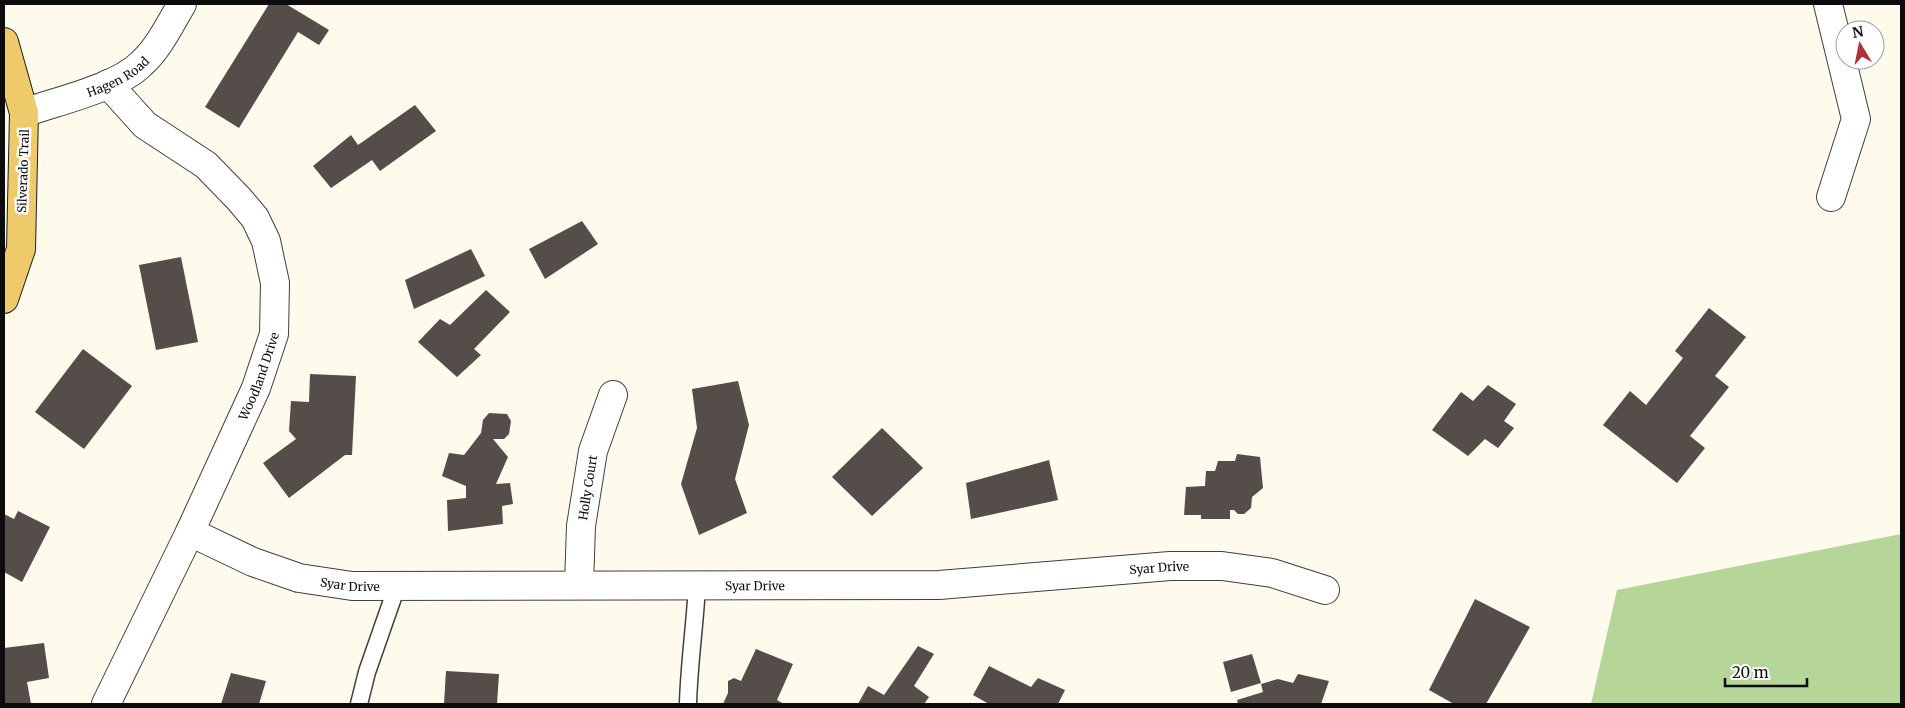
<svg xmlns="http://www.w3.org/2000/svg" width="1905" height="708" viewBox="0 0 1905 708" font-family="Merriweather,serif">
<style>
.forest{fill:#b6d599}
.building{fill:#544d49}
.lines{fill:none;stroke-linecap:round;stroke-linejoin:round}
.lane-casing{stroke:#3f3f3f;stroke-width:19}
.street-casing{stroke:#3f3f3f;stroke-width:30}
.primary-casing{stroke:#1d1d1d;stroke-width:30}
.lane{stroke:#fff;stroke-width:16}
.street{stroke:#fff;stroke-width:28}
.primary{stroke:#efca6b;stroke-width:28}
.labels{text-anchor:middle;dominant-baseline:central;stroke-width:5;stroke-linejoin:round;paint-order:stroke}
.street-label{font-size:12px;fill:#0c0c0c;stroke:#fff}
</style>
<rect width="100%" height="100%" fill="#fefaec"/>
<path class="forest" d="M 1901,534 L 1901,704 L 1591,704 L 1617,590 Z"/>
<g class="building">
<path d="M 269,4 L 286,4 L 329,30 L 319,45 L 298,32 L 239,128 L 205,107 Z"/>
<path d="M 415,105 L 436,131 L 380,171 L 372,160 L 331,188 L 313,166 L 351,135 L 358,145 Z"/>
<path d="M 582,221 L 598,244 L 545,279 L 529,249 Z"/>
<path d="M 471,249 L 485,276 L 414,309 L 405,280 Z"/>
<path d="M 181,257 L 198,342 L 156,350 L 139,265 Z"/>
<path d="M 486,290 L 510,312 L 474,349 L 481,355 L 457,377 L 418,342 L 440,319 L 450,325 Z"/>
<path d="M 1709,308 L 1746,337 L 1715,376 L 1729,387 L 1690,436 L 1705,448 L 1677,483 L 1603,425 L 1630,391 L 1646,405 L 1683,358 L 1675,351 Z"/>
<path d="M 83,349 L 132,386 L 84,449 L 35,412 Z"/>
<path d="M 310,374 L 356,376 L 352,455 L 345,455 L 289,498 L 263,463 L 296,439 L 289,431 L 291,401 L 309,402 Z"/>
<path d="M 738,381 L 749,425 L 735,479 L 747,513 L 699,535 L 681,484 L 697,428 L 692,389 Z"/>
<path d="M 1488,385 L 1516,404 L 1504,421 L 1514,428 L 1498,448 L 1485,439 L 1468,456 L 1432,430 L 1461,392 L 1473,401 Z"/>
<path d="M 489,413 L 507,414 L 511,421 L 509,434 L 504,439 L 493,439 L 508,457 L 496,484 L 510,483 L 513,504 L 502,506 L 503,524 L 448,531 L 447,500 L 466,498 L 466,486 L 442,476 L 449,453 L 464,455 L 481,433 L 483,420 Z"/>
<path d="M 882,428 L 923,468 L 872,516 L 832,477 Z"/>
<path d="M 1237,454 L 1260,457 L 1263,488 L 1252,497 L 1251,508 L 1244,514 L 1238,514 L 1234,510 L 1230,510 L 1230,519 L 1201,519 L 1201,515 L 1184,515 L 1186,487 L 1205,486 L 1206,471 L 1215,471 L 1218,461 L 1235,461 Z"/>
<path d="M 1049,460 L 1058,500 L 971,519 L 966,483 Z"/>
<path d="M 18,511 L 50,527 L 22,582 L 4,572 L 4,514 L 14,519 Z"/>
<path d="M 1475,599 L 1530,627 L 1486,704 L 1454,704 L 1429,690 Z"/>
<path d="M 44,643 L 49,678 L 27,682 L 31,704 L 4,704 L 4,648 Z"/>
<path d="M 918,646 L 934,654 L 914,686 L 929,697 L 924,704 L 858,704 L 868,686 L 884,695 Z"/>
<path d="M 756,649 L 793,664 L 777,700 L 784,704 L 723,704 L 728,693 L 728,681 L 734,678 L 741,681 Z"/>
<path d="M 1252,654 L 1261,683 L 1231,692 L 1223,662 Z"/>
<path d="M 989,666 L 1031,687 L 1038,678 L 1065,690 L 1058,704 L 989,704 L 973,695 Z"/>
<path d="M 446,671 L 499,674 L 497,704 L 444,704 Z"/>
<path d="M 231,673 L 266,681 L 259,704 L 221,704 Z"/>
<path d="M 1298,674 L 1329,681 L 1321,704 L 1238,704 L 1237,700 L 1263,692 L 1261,684 L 1278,679 L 1293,683 Z"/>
</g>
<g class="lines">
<g class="lane-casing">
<g id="lane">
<path d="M 359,704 L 367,672 L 397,586"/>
<path d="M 688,704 C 689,664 695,625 697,585"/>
</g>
</g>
<g class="street-casing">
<g id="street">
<path d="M 1828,4 L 1856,119 L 1831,197"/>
<path id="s1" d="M 24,113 C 57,101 117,88 141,64 C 159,48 170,24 182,4"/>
<path id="s2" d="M 190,532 L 253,562 L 299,578 L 352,586 L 939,585 L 1170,566 L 1222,566 L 1272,573 L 1325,590"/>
<path id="s3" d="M 579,585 L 581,526 L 593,451 L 613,395"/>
<path id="s4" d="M 106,704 L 190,532 L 256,388 L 274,334 L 275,283 L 266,241 L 255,218 L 239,199 L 206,165 L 145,125 L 108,84"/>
</g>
</g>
<g class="primary-casing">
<path id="primary" d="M 4,42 L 24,113 L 21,249 L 4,299"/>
</g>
<use href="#lane" class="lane"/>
<use href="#street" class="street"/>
<use href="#primary" class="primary"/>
</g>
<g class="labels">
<g class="street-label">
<text stroke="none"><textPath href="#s1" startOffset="101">Hagen Road</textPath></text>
<text transform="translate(23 171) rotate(-88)">Silverado Trail</text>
<text stroke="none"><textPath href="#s4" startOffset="362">Woodland Drive</textPath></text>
<text stroke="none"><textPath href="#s3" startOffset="98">Holly Court</textPath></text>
<text stroke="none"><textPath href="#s2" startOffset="980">Syar Drive</textPath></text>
<text stroke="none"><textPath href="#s2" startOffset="170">Syar Drive</textPath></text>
<text stroke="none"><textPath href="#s2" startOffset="575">Syar Drive</textPath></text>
</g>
</g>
<rect width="1905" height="708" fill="none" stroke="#0c0c0c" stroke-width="10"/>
<g transform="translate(1860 45) rotate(350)"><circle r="24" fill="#ffffff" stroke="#9e9e9e"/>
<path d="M0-4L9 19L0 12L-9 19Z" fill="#b22e39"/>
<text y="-8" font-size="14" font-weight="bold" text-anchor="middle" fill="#0c0c0c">N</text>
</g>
<path d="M1725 678v8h82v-8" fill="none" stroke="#0c0c0c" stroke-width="2.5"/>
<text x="1732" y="678" font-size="15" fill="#0c0c0c" stroke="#ffffff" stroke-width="4" paint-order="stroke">20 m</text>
</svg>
